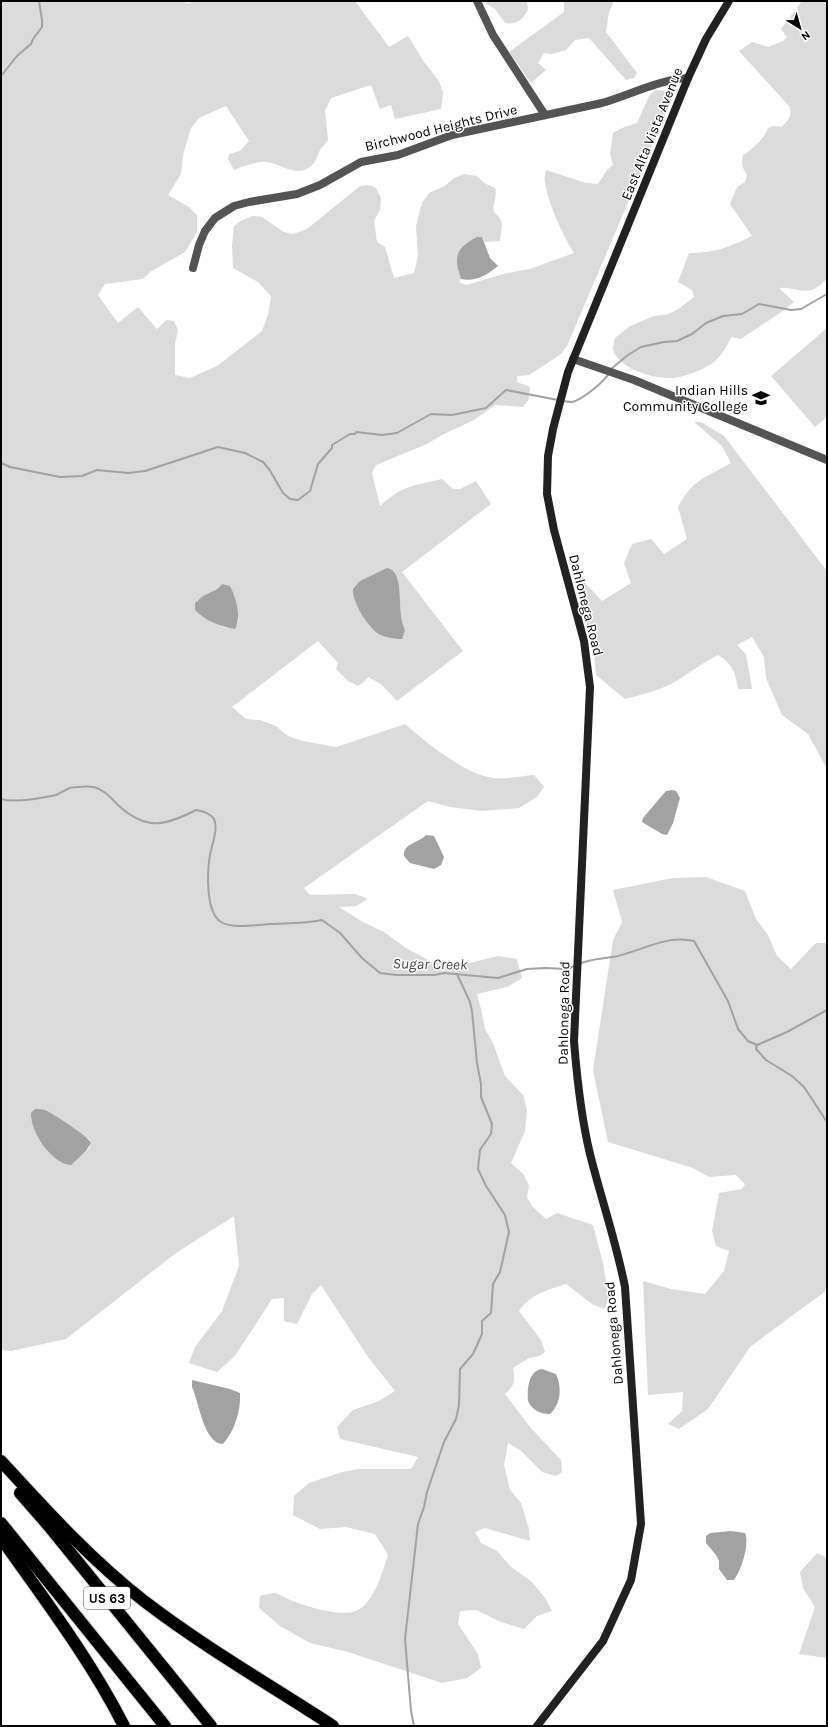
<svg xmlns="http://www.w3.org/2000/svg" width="828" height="1727" viewBox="0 0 828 1727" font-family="Karla,sans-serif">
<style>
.green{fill:#dbdbdb;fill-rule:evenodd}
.water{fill:#a2a2a2}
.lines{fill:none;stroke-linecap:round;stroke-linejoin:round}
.stream{stroke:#a2a2a2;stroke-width:2}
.motorway-casing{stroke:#dbdbdb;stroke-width:14}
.minor{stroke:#545454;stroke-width:8}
.secondary{stroke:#212121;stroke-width:8}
.motorway{stroke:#000;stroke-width:12}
.labels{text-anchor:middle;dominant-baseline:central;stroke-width:3;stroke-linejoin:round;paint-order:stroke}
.shield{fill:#fff;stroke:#4c4c4c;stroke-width:1}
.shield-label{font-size:13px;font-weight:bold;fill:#000}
.street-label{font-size:14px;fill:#000;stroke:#fff}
.poi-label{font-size:14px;fill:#000;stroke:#fff;text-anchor:end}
.water-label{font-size:15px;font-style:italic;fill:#434343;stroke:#fff}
</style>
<rect width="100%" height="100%" fill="#fff"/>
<g class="green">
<path d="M 1,1 L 173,1 L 190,3 L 194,1 L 355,1 L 389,47 L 408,36 L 424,62 L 439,81 L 443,92 L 441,109 L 395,119 L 391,105 L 380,109 L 371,85 L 331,98 L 325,111 L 328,140 C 326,143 322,147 320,150 C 317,156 316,162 311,166 C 295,180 278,160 261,162 C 252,163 242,167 234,170 L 228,159 L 229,154 L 240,151 L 249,141 L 226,106 L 199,118 L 191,128 L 183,155 L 181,174 L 168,195 L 189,207 L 197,215 L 197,232 L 185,252 L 150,272 L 143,279 L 105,284 L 98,295 L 118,323 L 138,307 L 157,329 L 166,320 L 174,321 L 178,330 L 175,344 L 175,375 L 190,378 L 217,366 L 262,331 L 268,315 L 271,296 L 258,282 L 233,268 L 232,246 L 234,226 L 242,220 L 253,216 L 262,217 L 284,232 L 293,234 L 307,229 L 360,186 L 370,185 L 376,188 L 381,198 L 380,210 L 374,221 L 377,242 L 385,247 L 394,278 L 414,273 L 418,256 L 416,226 L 422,203 L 429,193 L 445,186 L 454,178 L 464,174 L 476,176 L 486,184 L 495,188 C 498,198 492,203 494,212 C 506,222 501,227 500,241 L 485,242 L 482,237 L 458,271 L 461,279 L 459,282 L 466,285 L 503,274 L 530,269 L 574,253 C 563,235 548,204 545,182 C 544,179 545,174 546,170 L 586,183 L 598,184 L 607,170 L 613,165 L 610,154 L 613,133 L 622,128 L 637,123 L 649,96 L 656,90 L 675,92 L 567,346 L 560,355 L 529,375 L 517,376 L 517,382 L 530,387 L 529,399 L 523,407 L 495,405 L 474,420 L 442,435 L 427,444 L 376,465 L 372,473 L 380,506 C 403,485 413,486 442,479 L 453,489 L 460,489 L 476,481 L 491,504 L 402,572 L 463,651 L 397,701 L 381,684 L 368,677 L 365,681 L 358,686 L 348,681 L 336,669 L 338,663 L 318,641 L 232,707 L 246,719 L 260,720 L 276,726 L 288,736 L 303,741 L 336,747 L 405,724 C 426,742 465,775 494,778 C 507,779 522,776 534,775 L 544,787 L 537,797 L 519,808 L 482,811 L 450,807 L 428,801 L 304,888 L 310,895 L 355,894 L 368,899 L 356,906 L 339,907 L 363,922 L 384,932 L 406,948 L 434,963 L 465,964 L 498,956 L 517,959 L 522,978 L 507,987 L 477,994 L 482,1013 L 485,1029 L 493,1043 L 505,1076 L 523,1095 L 527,1110 L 525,1131 L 511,1163 L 524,1175 L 529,1186 L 527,1197 L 532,1206 L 546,1219 L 557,1213 L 593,1225 L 603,1263 L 609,1299 L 604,1309 L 592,1304 L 566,1284 C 548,1290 530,1294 519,1311 L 541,1340 L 545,1352 L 539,1356 L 529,1358 L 513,1368 C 515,1381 515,1385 505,1394 L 530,1427 L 561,1460 L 562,1472 L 556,1476 L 542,1472 L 520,1450 L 508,1443 L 504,1465 L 510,1490 L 521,1503 L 529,1529 L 530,1541 L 485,1528 L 475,1532 L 481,1543 L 497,1551 L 510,1566 L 532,1582 L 545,1598 L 552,1611 L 537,1616 L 524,1629 L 501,1622 L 476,1610 L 460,1611 L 458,1624 L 478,1654 L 481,1668 L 467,1678 L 442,1683 L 348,1652 L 310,1643 L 280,1626 L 259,1608 L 260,1596 C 264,1595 271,1593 275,1593 C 282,1595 288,1600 295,1602 C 309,1607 344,1618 358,1610 C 374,1602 383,1571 388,1555 L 375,1534 L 346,1527 L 320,1529 L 293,1515 L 294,1496 L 309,1483 L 342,1472 L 358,1469 L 411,1469 L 418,1457 L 340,1439 L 337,1427 L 353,1410 L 379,1401 L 395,1391 L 368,1357 L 321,1285 L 312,1294 L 297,1324 L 284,1321 L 284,1298 L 272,1299 L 235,1356 L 217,1372 L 189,1363 L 195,1347 L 222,1311 L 239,1266 L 234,1216 L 176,1253 L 66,1339 L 11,1351 L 1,1350 ZM 394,571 C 403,583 397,613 405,630 L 360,581 ZM 222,584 L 239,619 L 237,625 L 226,628 L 205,618 L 201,616 L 195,603 C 203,595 214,592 222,584 ZM 52,1114 L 90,1140 C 94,1154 71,1159 61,1162 L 47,1151 L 31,1119 Z"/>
<path d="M 482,1 L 527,1 L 528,10 C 522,20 517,25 505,23 L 495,9 Z"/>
<path d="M 564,1 L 614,1 L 609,12 L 606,32 L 637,73 L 634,78 L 626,80 L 589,38 L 575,40 L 566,50 L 552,54 L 544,53 L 538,63 L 546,70 L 531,83 L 509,52 L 564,12 Z"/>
<path d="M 802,1 L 827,1 L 827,279 C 823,282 819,287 814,289 C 803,294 790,286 779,288 L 794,302 C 778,316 759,326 741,339 L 731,337 C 728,346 719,359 711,364 C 703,370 681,378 671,378 C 654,379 619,369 613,350 C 613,347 614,342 615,338 L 630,326 L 654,316 L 669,314 L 680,308 L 694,297 L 692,290 L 678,282 L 689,253 C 715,253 729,247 752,236 L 730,204 L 737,187 L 745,182 L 747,175 C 742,168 741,163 743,155 C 752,150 765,138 768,128 L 774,126 L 782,127 C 788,120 793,116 789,106 L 739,51 L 752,42 L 768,47 L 783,41 L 787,37 L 781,29 Z"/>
<path d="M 827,328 L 827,417 L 815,427 L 771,376 Z"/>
<path d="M 694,422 L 701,422 L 724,436 L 827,571 L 827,769 L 808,734 L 782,715 L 766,678 L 764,657 L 752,637 L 737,645 L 746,654 L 752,689 L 738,689 C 736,672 732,664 718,655 C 702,663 688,674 673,683 C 658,691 641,695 625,699 L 596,675 L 593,644 L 575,583 L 582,580 L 602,601 L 631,583 L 624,563 L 632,544 L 651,539 L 664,554 L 687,539 L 678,507 C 693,479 705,478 731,463 L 722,446 Z"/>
<path d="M 706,877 L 745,891 L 756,919 L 768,935 L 777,956 L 791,969 L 816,943 L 827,943 L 827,1290 L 750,1347 L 708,1409 L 679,1429 L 668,1424 L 682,1411 L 683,1392 L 648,1395 L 643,1281 L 671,1289 L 705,1294 L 724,1271 L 729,1251 L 716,1246 L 712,1231 L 719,1193 L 742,1189 L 745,1184 L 736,1175 L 709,1177 L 693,1168 L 608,1142 L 593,1070 L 613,940 L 622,922 L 613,890 L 673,878 Z"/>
<path d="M 817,1553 L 827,1558 L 827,1658 L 799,1654 L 815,1607 L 803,1588 L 800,1572 Z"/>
</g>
<g class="water">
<path d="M 477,237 L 482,237 L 490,258 L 498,266 C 487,275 476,282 461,279 C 453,257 456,248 477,237 Z"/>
<path d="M 387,568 C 390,569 393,570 395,573 C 403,586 397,612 405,630 L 402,639 C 395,639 383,637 377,633 C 367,625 352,602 353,589 L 360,581 Z"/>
<path d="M 222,584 L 230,586 C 236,598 242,617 235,629 C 221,627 204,620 195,610 L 195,603 L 203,596 L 217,589 Z"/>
<path d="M 672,790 L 676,791 L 680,798 L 673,823 L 667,835 L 662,834 L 642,822 L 643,818 L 666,791 Z"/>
<path d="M 426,835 L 434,836 L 444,857 L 441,865 L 434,869 L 410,863 L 404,856 C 403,843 419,843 426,835 Z"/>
<path d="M 35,1109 C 38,1109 42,1109 45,1110 C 52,1113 88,1136 91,1143 L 86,1151 L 71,1165 C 51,1164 30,1131 31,1113 Z"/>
<path d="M 542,1369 L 556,1374 C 562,1387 561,1404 550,1414 C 540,1414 532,1410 528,1401 C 527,1389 528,1371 542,1369 Z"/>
<path d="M 192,1380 L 230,1389 L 240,1393 C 241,1411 235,1430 223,1444 C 204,1444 199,1402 192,1387 Z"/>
<path d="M 731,1531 L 745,1533 C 750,1544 741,1571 734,1580 L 727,1580 L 719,1569 L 719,1561 L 716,1555 L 706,1543 L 706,1536 L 710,1533 Z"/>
</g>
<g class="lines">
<g class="stream">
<path d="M 1,76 L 17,56 L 31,44 L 33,39 L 42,27 L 42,20 L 39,1"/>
<path d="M 611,369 L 628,355 L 641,347 L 664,342 L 677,341 L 692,334 L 706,323 L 723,316 L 742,314 L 759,304 L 791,310 L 801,309 L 827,294"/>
<path d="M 562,401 C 565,401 569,402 572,402 C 582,400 605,381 609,373"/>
<path d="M 1,463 L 10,467 L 60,477 L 82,476 L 97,470 L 128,473 L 145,471 L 218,447 L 245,453 L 263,462 L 269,469 L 283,493 L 290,499 L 298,500 L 310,491 L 318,464 L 332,448 L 332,445 L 350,434 L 355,434 L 356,432 L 382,435 L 397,433 L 431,414 L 452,415 L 486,408 L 506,390 L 558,400"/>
<path d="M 1,799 C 15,803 42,798 56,795 C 60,793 65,790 70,788 C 75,787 89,786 94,787 C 105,790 111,798 118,805 C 146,831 165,826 196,810 C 203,811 210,813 214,819 C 218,827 214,839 212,846 C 207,864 204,911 221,922 C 231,929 258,925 270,924 C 287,923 304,924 322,920 L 340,933 L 362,958 L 380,973 L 396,975 L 435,975 L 444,973 L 498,978 L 527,969 L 546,968 L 565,969 L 575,966"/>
<path d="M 579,964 C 590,959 601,959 613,957 C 640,952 666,934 694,941 L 728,1001 L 738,1029 L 748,1041 L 757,1045 L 787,1032 L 827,1010"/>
<path d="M 757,1045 L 756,1049 L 766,1060 L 792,1076 L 804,1087 L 827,1122"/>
<path d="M 414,1726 L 411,1711 L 405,1639 L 418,1524 L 424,1507 L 427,1492 L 444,1442 L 456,1419 L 459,1405 L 460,1369 L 473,1354 L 482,1334 L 482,1321 L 491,1313 L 493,1284 L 500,1272 L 509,1232 L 505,1215 L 486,1186 L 478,1169 L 480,1150 L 491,1134 L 492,1124 L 481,1097 L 481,1084 L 477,1063 L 472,1011 L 470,1002 L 457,974"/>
</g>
<g class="motorway-casing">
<g id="motorway">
<path d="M 1,1461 C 46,1510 91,1560 144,1601 C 204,1647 270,1685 333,1726"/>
<path d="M 20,1493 L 48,1525 L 211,1726"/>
<path d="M 1,1523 L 165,1726"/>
<path d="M 1,1538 C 44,1599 90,1659 124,1726"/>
</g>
</g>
<g class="minor">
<path d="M 477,1 L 493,35 L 545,115"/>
<path d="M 193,268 L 199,245 L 205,231 L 215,218 L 234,206 L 249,202 L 297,194 L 320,185 L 361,162 L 398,155 L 452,135 L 602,103 C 629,95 661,79 688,78"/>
<path d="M 573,359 L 634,380 L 827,460"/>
</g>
<path class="secondary" d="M 537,1726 L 603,1641 L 631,1580 L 641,1524 L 625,1287 C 616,1241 601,1198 590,1154 C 581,1117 577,1079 574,1041 L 590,687 L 584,641 L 554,530 L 547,494 L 548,456 L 553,429 L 568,372 L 688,78 L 706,39 L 729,1"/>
<use href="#motorway" class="motorway"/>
</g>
<defs>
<g id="university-bare" transform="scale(1.38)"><path d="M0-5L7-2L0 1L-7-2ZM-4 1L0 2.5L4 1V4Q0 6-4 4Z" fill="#000" stroke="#fff" stroke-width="2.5" paint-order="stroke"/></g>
</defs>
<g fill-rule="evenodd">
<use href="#university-bare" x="761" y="398"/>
</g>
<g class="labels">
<rect class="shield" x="84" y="1587" width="46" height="22" rx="3"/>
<g class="shield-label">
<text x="107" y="1598">US 63</text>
</g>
<g class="street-label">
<text transform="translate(441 128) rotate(-14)">Birchwood Heights Drive</text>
<text transform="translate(652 134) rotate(-68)">East Alta Vista Avenue</text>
<text transform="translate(586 605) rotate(76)">Dahlonega Road</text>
<text transform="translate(564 1013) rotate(-89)">Dahlonega Road</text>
<text transform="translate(614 1333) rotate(-95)">Dahlonega Road</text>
</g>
<g class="poi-label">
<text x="748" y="390">Indian Hills<tspan x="748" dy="16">Community College</tspan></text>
</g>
<g class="water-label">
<text transform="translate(430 964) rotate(1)">Sugar Creek</text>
</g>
</g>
<rect width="828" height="1727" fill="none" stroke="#000000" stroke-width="4"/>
<g transform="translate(800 28) rotate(143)" stroke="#ffffff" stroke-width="3" paint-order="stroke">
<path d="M0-3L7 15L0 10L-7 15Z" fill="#000000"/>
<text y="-6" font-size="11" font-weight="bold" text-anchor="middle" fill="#000000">N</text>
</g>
</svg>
